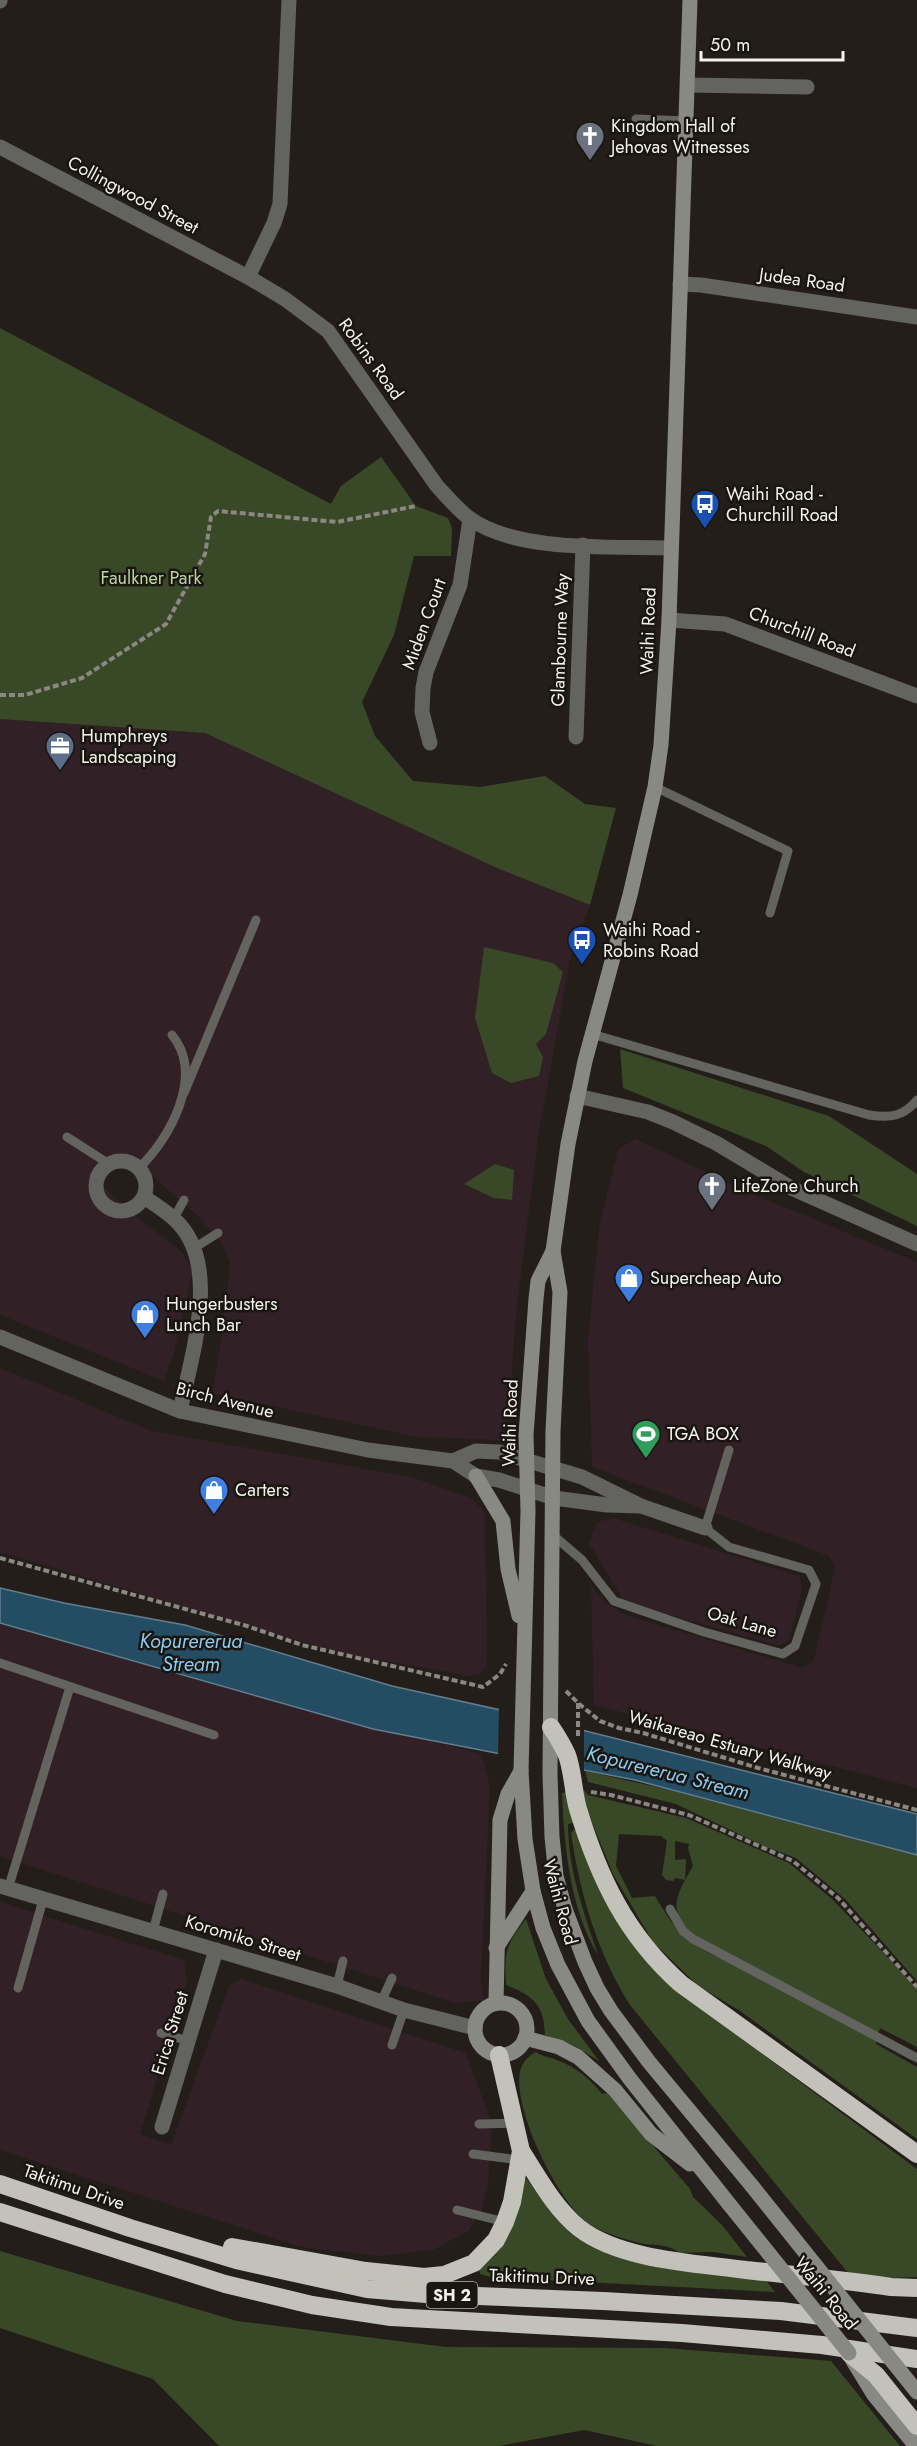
<svg xmlns="http://www.w3.org/2000/svg" width="917" height="2446" viewBox="0 0 917 2446" font-family="Jost,sans-serif">
<style>
.industrial{fill:#322027}
.green{fill:#394826;fill-rule:evenodd}
.water{fill:#244c63;stroke:#637e8d;stroke-width:1.5}
.pier{fill:#231e19}
.lines{fill:none;stroke-linecap:round;stroke-linejoin:round}
.path{stroke:#8b8783;stroke-width:4;stroke-dasharray:6 3;stroke-linecap:butt}
.lane{stroke:#63635f;stroke-width:9}
.street{stroke:#63635f;stroke-width:15}
.secondary{stroke:#898984;stroke-width:15}
.highway{stroke:#c2c2ba;stroke-width:18}
.secondary-bridge{stroke:#898984;stroke-width:15}
.labels{text-anchor:middle;dominant-baseline:central;stroke-width:5;stroke-linejoin:round;paint-order:stroke}
.shield{fill:#191510;stroke:#b4b0ac;stroke-width:1.5}
.shield-label{font-size:16px;font-weight:bold;fill:#f6f2ef}
.poi-label{font-size:18px;fill:#f6f2ef;stroke:#191510;text-anchor:start}
.street-label{font-size:18px;fill:#f6f2ef;stroke:#191510}
.park-label{font-size:18px;fill:#bad798;stroke:#191510}
.water-label{font-size:20px;font-style:italic;fill:#88cbf3;stroke:#191510}
</style>
<rect width="100%" height="100%" fill="#231e19"/>
<g class="industrial">
<path d="M 0,719 L 205,733 L 497,868 L 590,905 L 570,960 L 538,1138 L 516,1313 L 511,1383 L 500,1440 L 417,1437 L 212,1393 L 221,1339 L 230,1263 L 223,1245 L 199,1217 L 133,1159 L 106,1166 L 100,1183 L 123,1206 L 182,1252 L 193,1270 L 173,1355 L 164,1381 L 0,1315 Z"/>
<path d="M 636,1139 L 734,1186 L 917,1262 L 917,1788 L 594,1705 L 591,1585 L 603,1600 L 625,1615 L 803,1668 L 814,1660 L 835,1567 L 829,1556 L 592,1467 L 588,1341 L 599,1226 L 618,1149 Z"/>
<path d="M 0,1368 L 152,1431 L 411,1477 L 471,1498 L 485,1512 L 487,1666 L 480,1674 L 470,1676 L 340,1653 L 0,1552 Z"/>
<path d="M 613,1518 L 799,1576 L 802,1585 L 801,1593 L 789,1640 L 781,1645 L 776,1645 L 624,1602 L 589,1543 L 597,1522 Z"/>
<path d="M 0,1621 L 481,1754 L 490,1786 L 481,1979 L 484,2000 L 455,2003 L 0,1856 Z"/>
<path d="M 0,1902 L 184,1960 L 187,1981 L 140,2134 L 171,2145 L 229,1986 L 241,1979 L 466,2053 L 492,2124 L 488,2185 L 481,2212 L 468,2231 L 433,2250 L 379,2256 L 301,2247 L 0,2150 Z"/>
</g>
<g class="green">
<path d="M 0,328 L 331,504 L 341,486 L 381,457 L 416,506 L 448,518 L 452,528 L 451,556 L 414,556 L 394,635 L 362,702 L 375,736 L 413,781 L 480,787 L 545,776 L 585,804 L 616,808 L 590,905 L 497,868 L 205,733 L 0,719 Z"/>
<path d="M 484,947 L 553,963 L 563,972 L 546,1034 L 536,1044 L 543,1057 L 539,1076 L 511,1083 L 492,1073 L 475,1018 Z"/>
<path d="M 620,1049 L 829,1116 L 917,1174 L 917,1226 L 804,1172 L 766,1146 L 623,1088 Z"/>
<path d="M 495,1164 L 514,1170 L 512,1200 L 494,1198 L 464,1184 Z"/>
<path d="M 585,1771 L 670,1790 L 917,1855 L 917,1981 L 845,1899 L 796,1858 L 764,1846 L 676,1804 L 588,1782 Z"/>
<path d="M 580,1785 L 588,1795 L 686,1818 L 789,1863 L 833,1900 L 917,1988 L 917,2047 L 880,2028 L 876,2044 L 917,2067 L 917,2139 L 740,2011 L 697,1985 L 653,1942 L 613,1874 L 587,1810 ZM 619,1834 L 661,1836 L 667,1841 L 662,1875 L 666,1880 L 673,1881 L 675,1878 L 685,1880 C 671,1906 676,1911 689,1936 L 713,1945 L 715,1956 C 682,1940 673,1926 655,1896 L 632,1898 L 616,1866 ZM 675,1841 L 689,1844 L 688,1848 L 693,1866 L 685,1880 L 686,1859 L 675,1860 Z"/>
<path d="M 568,1792 L 574,1823 L 568,1824 C 568,1870 584,1912 598,1955 C 570,1909 564,1845 562,1793 Z"/>
<path d="M 576,1828 L 593,1874 L 695,2004 L 917,2169 L 917,2277 L 891,2278 L 849,2274 L 630,2005 C 597,1952 580,1894 571,1833 Z"/>
<path d="M 526,1919 L 546,1979 L 568,2019 L 599,2061 L 571,2044 L 545,2035 C 544,2004 533,1996 506,1985 C 504,1954 506,1943 526,1919 Z"/>
<path d="M 536,2052 C 543,2057 551,2057 559,2061 C 576,2067 591,2080 602,2094 L 608,2093 L 690,2189 L 693,2197 L 722,2225 L 747,2257 L 713,2252 L 679,2253 C 668,2243 653,2246 640,2243 C 624,2239 607,2234 592,2226 C 560,2208 509,2104 521,2068 C 524,2060 529,2056 536,2052 Z"/>
<path d="M 524,2178 L 528,2180 C 541,2199 554,2219 572,2234 C 612,2269 711,2271 764,2278 L 775,2292 L 490,2277 L 480,2274 L 479,2267 C 508,2247 522,2212 524,2178 Z"/>
<path d="M 0,2251 L 237,2321 L 446,2347 L 665,2348 L 831,2361 L 900,2446 L 657,2446 L 584,2430 L 499,2446 L 219,2446 L 153,2379 L 0,2328 Z"/>
</g>
<path class="water" d="M 0,1588 L 64,1603 L 185,1625 L 392,1686 L 514,1713 L 917,1814 L 917,1855 L 635,1780 L 373,1729 L 0,1623 Z"/>
<path class="pier" d="M 499,1707 L 584,1728 L 584,1774 L 498,1757 Z"/>
<g class="lines">
<g class="path">
<path d="M 0,695 L 25,695 L 82,678 L 166,624 L 205,554 L 211,517 L 218,511 L 337,522 L 416,506"/>
<path d="M 0,1558 L 247,1626 L 302,1645 L 483,1687 L 500,1674 L 506,1664"/>
<path d="M 566,1691 L 578,1703 L 600,1721 L 619,1728 L 643,1733 L 758,1768 L 917,1810"/>
<path d="M 578,1703 L 578,1736"/>
<path d="M 591,1792 L 611,1795 L 689,1815 L 793,1861 L 838,1898 L 917,1987"/>
</g>
<g class="lane">
<path d="M 636,119 L 687,121"/>
<path d="M 655,787 L 788,851 L 770,913"/>
<path d="M 592,1034 L 869,1115 C 890,1118 903,1117 917,1100"/>
<path d="M 184,1093 L 256,920"/>
<path d="M 67,1137 L 109,1164"/>
<path d="M 138,1169 C 170,1139 205,1075 172,1035"/>
<path d="M 174,1218 L 184,1200"/>
<path d="M 194,1248 L 218,1233"/>
<path d="M 554,1536 L 582,1560 L 614,1601 L 704,1632 L 783,1654 L 795,1646 L 816,1584 L 809,1570 L 729,1547 L 705,1528 L 729,1450"/>
<path d="M 0,1663 L 214,1735"/>
<path d="M 8,1889 L 70,1687"/>
<path d="M 670,1909 L 683,1931 L 693,1939 L 917,2058"/>
<path d="M 153,1931 L 163,1894"/>
<path d="M 337,1986 L 343,1961"/>
<path d="M 18,1988 L 43,1900"/>
<path d="M 381,2002 L 392,1978"/>
<path d="M 161,2033 L 188,2041"/>
<path d="M 392,2045 L 404,2010"/>
<path d="M 479,2124 L 515,2123"/>
<path d="M 473,2154 L 519,2160"/>
<path d="M 457,2210 L 505,2222"/>
</g>
<g class="street">
<path d="M 0,1 L 0,0"/>
<path d="M 688,85 L 807,87"/>
<path d="M 0,147 L 248,277 L 285,299 L 328,331 L 437,486 C 447,497 457,509 469,518 C 517,553 612,546 671,548"/>
<path d="M 248,277 L 274,223 L 280,204 L 289,0"/>
<path d="M 680,284 L 701,285 L 917,317"/>
<path d="M 669,620 L 725,624 L 917,696"/>
<path d="M 576,737 L 583,545"/>
<path d="M 430,743 L 422,712 L 423,688 L 426,672 L 460,585 L 470,519"/>
<path d="M 577,1096 L 648,1112 L 673,1122 L 716,1143 L 791,1188 L 917,1244"/>
<circle cx="121" cy="1186" r="25"/>
<path d="M 144,1197 C 156,1205 171,1214 180,1225 C 220,1270 191,1358 180,1411"/>
<path d="M 0,1337 L 180,1411 L 368,1450 L 453,1461 L 476,1476 L 499,1480 L 554,1498 L 607,1505 L 641,1506"/>
<path d="M 453,1461 L 476,1451 L 499,1452 L 582,1477 L 641,1506 L 705,1528"/>
<path d="M 0,1886 L 337,1986 L 404,2010 L 475,2028"/>
<path d="M 162,2127 L 216,1950"/>
</g>
<g class="secondary">
<path d="M 690,0 L 669,620 L 661,745 L 655,787 L 630,895 L 585,1061 L 568,1144 L 553,1251 L 560,1292 L 553,1431 L 550,1773 L 552,1837 L 556,1876 L 565,1909 L 585,1962 L 597,1988 L 611,2011 L 649,2062 L 752,2186"/>
<path d="M 553,1251 L 538,1281 L 536,1299 L 526,1435 L 528,1511 L 521,1771 L 525,1839 L 533,1891 L 543,1928 L 558,1965 L 588,2021 L 630,2079 L 729,2204"/>
<path d="M 476,1476 L 503,1521 L 508,1569 L 519,1616"/>
<path d="M 496,1948 L 533,1891"/>
<path d="M 496,2003 L 500,1820 L 508,1794 L 521,1771"/>
<circle cx="501" cy="2029" r="26"/>
<path d="M 525,2038 L 559,2047 L 578,2057 L 615,2090 L 651,2134 L 690,2164"/>
<path d="M 852,2359 L 874,2395 L 916,2446"/>
</g>
<g class="highway">
<path d="M 551,1727 C 557,1736 563,1746 567,1755 C 573,1771 573,1792 578,1809 C 599,1878 626,1935 681,1984 L 917,2154"/>
<path d="M 521,2151 C 538,2177 554,2208 579,2228 C 620,2260 695,2263 746,2270 C 794,2275 843,2280 891,2287 L 917,2288"/>
<path d="M 0,2184 L 130,2228 L 236,2260 L 367,2289 L 426,2294 L 603,2301 L 781,2311 L 917,2328"/>
<path d="M 0,2212 L 225,2284 L 312,2305 L 391,2317 L 682,2333 L 822,2345 L 917,2359"/>
<path d="M 232,2247 L 366,2271 L 424,2277 L 444,2275 L 474,2263 L 496,2240 L 505,2222 L 512,2202 L 521,2151 L 499,2055"/>
<path d="M 849,2353 L 876,2375 L 917,2426"/>
</g>
<g class="secondary-bridge">
<path d="M 752,2186 L 917,2392"/>
<path d="M 729,2204 L 849,2353"/>
</g>
</g>
<defs>
<g id="church-pin" transform="scale(1.5)"><path d="M0 17L-7.5 6A9.5 9.5 0 1 1 7.5 6Z" fill="#6b7280" stroke="#191510"/><path d="M-1.2-6h2.4v3.5h3.3v2.4h-3.3V6h-2.4V-.1h-3.3v-2.4h3.3Z" fill="#fff"/></g>
<g id="bus-pin" transform="scale(1.5)"><path d="M0 17L-7.5 6A9.5 9.5 0 1 1 7.5 6Z" fill="#1a4fb4" stroke="#191510"/><path d="M-5-6H5V4H4V6H2V4H-2V6H-4V4H-5ZM-3.5-4V0h7V-4ZM-3.5 1.2v1.5H-2V1.2ZM2 1.2v1.5H3.5V1.2Z" fill="#fff"/></g>
<g id="office-pin" transform="scale(1.5)"><path d="M0 17L-7.5 6A9.5 9.5 0 1 1 7.5 6Z" fill="#5c6f8a" stroke="#191510"/><path d="M-6-3h4V-5.5h4V-3h4V5H-6ZM-1-4.5V-3h2v-1.5ZM-6 0V1H6V0Z" fill="#fff"/></g>
<g id="shop-pin" transform="scale(1.5)"><path d="M0 17L-7.5 6A9.5 9.5 0 1 1 7.5 6Z" fill="#3f7fe0" stroke="#191510"/><path d="M-5-2.5h2.3a2.7 3.5 0 0 1 5.4 0H5L5.5 6h-11ZM-1.5-2.5h3a1.5 2.3 0 0 0-3 0Z" fill="#fff"/></g>
<g id="stadium-pin" transform="scale(1.5)"><path d="M0 17L-7.5 6A9.5 9.5 0 1 1 7.5 6Z" fill="#2e9e5b" stroke="#191510"/><path d="M0-5a6.5 5 0 1 0 0 10a6.5 5 0 1 0 0-10ZM-3.5-1.8h7v3.6h-7Z" fill="#fff"/></g>
</defs>
<g fill-rule="evenodd">
<use href="#church-pin" x="590" y="136"/>
<use href="#bus-pin" x="705" y="504"/>
<use href="#office-pin" x="60" y="746"/>
<use href="#bus-pin" x="582" y="940"/>
<use href="#church-pin" x="712" y="1186"/>
<use href="#shop-pin" x="629" y="1278"/>
<use href="#shop-pin" x="145" y="1314"/>
<use href="#stadium-pin" x="646" y="1434"/>
<use href="#shop-pin" x="214" y="1490"/>
</g>
<g class="labels">
<rect class="shield" x="426.5" y="2282" width="51" height="26" rx="4.5"/>
<g class="shield-label">
<text x="452" y="2295">SH 2</text>
</g>
<g class="poi-label">
<text x="611" y="126">Kingdom Hall of<tspan x="611" dy="21">Jehovas Witnesses</tspan></text>
<text x="726" y="494">Waihi Road -<tspan x="726" dy="21">Churchill Road</tspan></text>
<text x="81" y="736">Humphreys<tspan x="81" dy="21">Landscaping</tspan></text>
<text x="603" y="930">Waihi Road -<tspan x="603" dy="21">Robins Road</tspan></text>
<text x="733" y="1186">LifeZone Church</text>
<text x="650" y="1278">Supercheap Auto</text>
<text x="166" y="1304">Hungerbusters<tspan x="166" dy="21">Lunch Bar</tspan></text>
<text x="667" y="1434">TGA BOX</text>
<text x="235" y="1490">Carters</text>
</g>
<g class="street-label">
<text transform="translate(133 195) rotate(28)">Collingwood Street</text>
<text transform="translate(802 280) rotate(8)">Judea Road</text>
<text transform="translate(371 359) rotate(54)">Robins Road</text>
<text transform="translate(424 624) rotate(-70)">Miden Court</text>
<text transform="translate(648 631) rotate(-88)">Waihi Road</text>
<text transform="translate(802 632) rotate(21)">Churchill Road</text>
<text transform="translate(560 640) rotate(-88)">Glambourne Way</text>
<text transform="translate(225 1400) rotate(14)">Birch Avenue</text>
<text transform="translate(510 1423) rotate(-88)">Waihi Road</text>
<text transform="translate(742 1622) rotate(16)">Oak Lane</text>
<text transform="translate(730 1745) rotate(16)">Waikareao Estuary Walkway</text>
<text transform="translate(560 1902) rotate(75)">Waihi Road</text>
<text transform="translate(243 1938) rotate(17)">Koromiko Street</text>
<text transform="translate(170 2033) rotate(-73)">Erica Street</text>
<text transform="translate(74 2187) rotate(19)">Takitimu Drive</text>
<text transform="translate(542 2277) rotate(2)">Takitimu Drive</text>
<text transform="translate(826 2293) rotate(51)">Waihi Road</text>
</g>
<g class="park-label">
<text x="151" y="578">Faulkner Park</text>
</g>
<g class="water-label">
<text x="191" y="1641">Kopurererua<tspan x="191" dy="23">Stream</tspan></text>
<text transform="translate(668 1773) rotate(14)">Kopurererua Stream</text>
</g>
</g>
<path d="M701 51v9h142v-9" fill="none" stroke="#f6f2ef" stroke-width="3"/>
<text x="710" y="51" font-size="18" fill="#f6f2ef" stroke="#191510" stroke-width="4.5" paint-order="stroke">50 m</text>
</svg>
